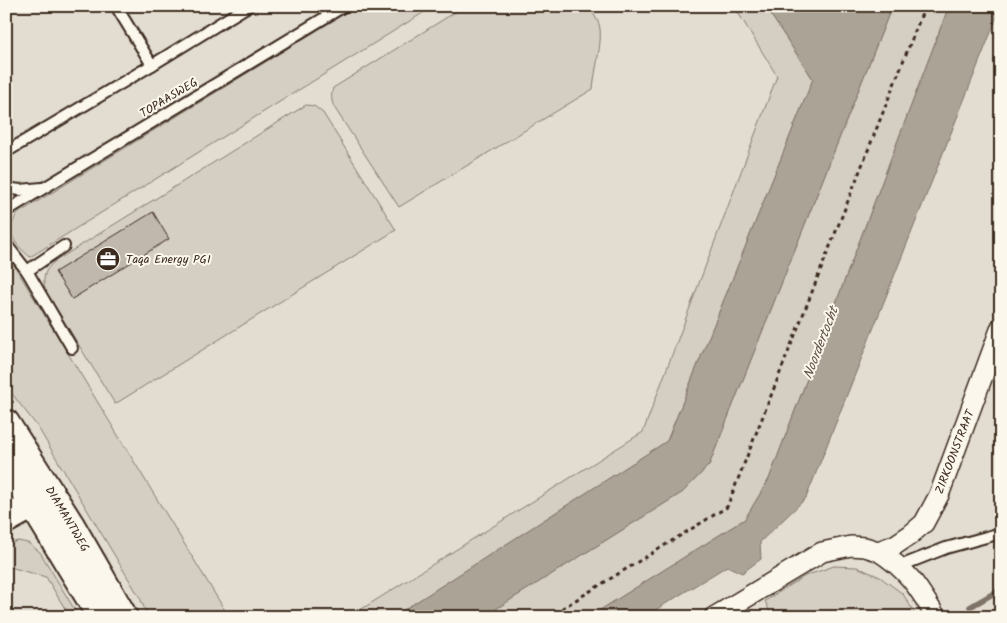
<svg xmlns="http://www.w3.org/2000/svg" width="1007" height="623" viewBox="0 0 1007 623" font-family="Kalam,sans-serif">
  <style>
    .built { fill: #e2dcd1 }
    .green { fill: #d5cec3; stroke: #887c70 }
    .water { fill: #aca397; stroke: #7f7367 }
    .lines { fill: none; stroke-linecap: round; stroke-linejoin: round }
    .stream { stroke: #7f7367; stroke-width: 5.5 }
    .building { fill: #c0b8ad; stroke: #3b2a1e }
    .lane-casing { stroke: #3b2a1e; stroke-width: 14 }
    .street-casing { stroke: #3b2a1e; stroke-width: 22 }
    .secondary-casing { stroke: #3b2a1e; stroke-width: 30 }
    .path { stroke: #3b2a1e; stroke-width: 3; stroke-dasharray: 4 4; stroke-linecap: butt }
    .lane { stroke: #fbf7ec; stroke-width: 10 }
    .street { stroke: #fbf7ec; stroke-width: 19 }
    .secondary { stroke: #fbf7ec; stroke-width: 26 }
    .labels { text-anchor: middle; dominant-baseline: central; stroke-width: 4; stroke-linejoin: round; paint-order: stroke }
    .street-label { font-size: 12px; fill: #3b2a1e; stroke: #fbf7ec }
    .poi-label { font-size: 12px; fill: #3b2a1e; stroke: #fbf7ec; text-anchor: start }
    .water-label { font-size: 14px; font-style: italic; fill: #635448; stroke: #fbf7ec }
  </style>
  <rect width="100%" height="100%" fill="#f0ebe0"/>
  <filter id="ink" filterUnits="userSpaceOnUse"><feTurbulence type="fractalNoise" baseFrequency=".02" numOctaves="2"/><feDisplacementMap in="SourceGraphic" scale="10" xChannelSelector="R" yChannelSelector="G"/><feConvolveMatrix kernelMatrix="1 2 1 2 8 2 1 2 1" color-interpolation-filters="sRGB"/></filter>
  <g filter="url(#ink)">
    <rect class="built" x="6" y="6" width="995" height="611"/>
    <g class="green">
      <path d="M357 6H434L30 257C15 244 5 234 17 214Z"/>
      <path d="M465 6H588C592 12 596 17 599 24 604 38 594 72 593 89L399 207 334 107C331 100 331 95 333 88Z"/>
      <path d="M734 6H765L813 79 667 441 393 617H349L643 432 777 76Z"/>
      <path d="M892 6H949L769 479 745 519 589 617H483L683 492 709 465Z"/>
      <path d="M306 105 314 106 323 113 396 230 115 404 45 290C42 277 45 268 57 260Z"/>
      <path d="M6 253 9 257 229 617H148L140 598 37 426 6 386Z"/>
      <path d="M18 541 28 543 40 552 79 617H70L46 577 6 566V544Z"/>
      <path d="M834 566 857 567 880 577 903 594 917 617H772L765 601 805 576Z"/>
    </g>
    <g class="water">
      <path d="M765 6H892L709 465 683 492 483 617H393L667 441 813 79Z"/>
      <path d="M949 6 1001 7 806 498 760 542 761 559 742 573 727 566 644 617H589L745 519 769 479Z"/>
    </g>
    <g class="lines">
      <path class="stream" d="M970 607 1001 589"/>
    </g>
    <path class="building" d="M153 212 169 239 72 299 55 272Z"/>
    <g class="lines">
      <g class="lane-casing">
        <g id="lane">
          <path d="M116 6 152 65"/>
          <path d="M6 149H11L152 65 248 6"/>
          <path d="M6 188 20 190 42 188"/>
          <path d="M6 211 344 6"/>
          <path d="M6 244 27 271 64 246"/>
          <path d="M27 271 72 348"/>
          <path d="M900 566 946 548 1001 533"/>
        </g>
      </g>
      <g class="street-casing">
        <g id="street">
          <path d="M878 551C908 570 918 587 936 617"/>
          <path d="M714 617 822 552 851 546 865 547 878 551 895 545 910 535 924 523 939 495 1001 327"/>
        </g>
      </g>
      <g class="secondary-casing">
        <g id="secondary">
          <path d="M6 423 71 525 124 617"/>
          <path d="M6 461 101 617"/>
          <path d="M6 520 33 505 41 490"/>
        </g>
      </g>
      <g class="path">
        <path d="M6 395 13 403"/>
        <path d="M548 617 727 507 925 6"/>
      </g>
      <use href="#lane" class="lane"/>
      <use href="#street" class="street"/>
      <use href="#secondary" class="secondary"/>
    </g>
  </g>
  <defs>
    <g id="office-disc" transform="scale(1.25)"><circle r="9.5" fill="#3b2a1e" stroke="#fbf7ec"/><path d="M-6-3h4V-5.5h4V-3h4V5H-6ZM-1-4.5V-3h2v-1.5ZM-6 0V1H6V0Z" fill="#fff"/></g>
  </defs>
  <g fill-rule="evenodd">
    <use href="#office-disc" x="108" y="259"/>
  </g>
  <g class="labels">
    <g class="street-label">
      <text transform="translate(169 98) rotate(-31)">TOPAASWEG</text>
      <text transform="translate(955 452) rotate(-69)">ZIRKOONSTRAAT</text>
      <text transform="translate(67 519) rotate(59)">DIAMANTWEG</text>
    </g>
    <g class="poi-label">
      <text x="126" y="259">Taqa Energy PGI</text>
    </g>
    <g class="water-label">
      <text transform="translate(821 343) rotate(-69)">Noordertocht</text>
    </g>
  </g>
  <rect width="1007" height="623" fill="none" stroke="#fbf7ec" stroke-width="25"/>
  <rect x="12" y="12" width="982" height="598" fill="none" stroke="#3b2a1e" stroke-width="2" filter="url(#ink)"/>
</svg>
